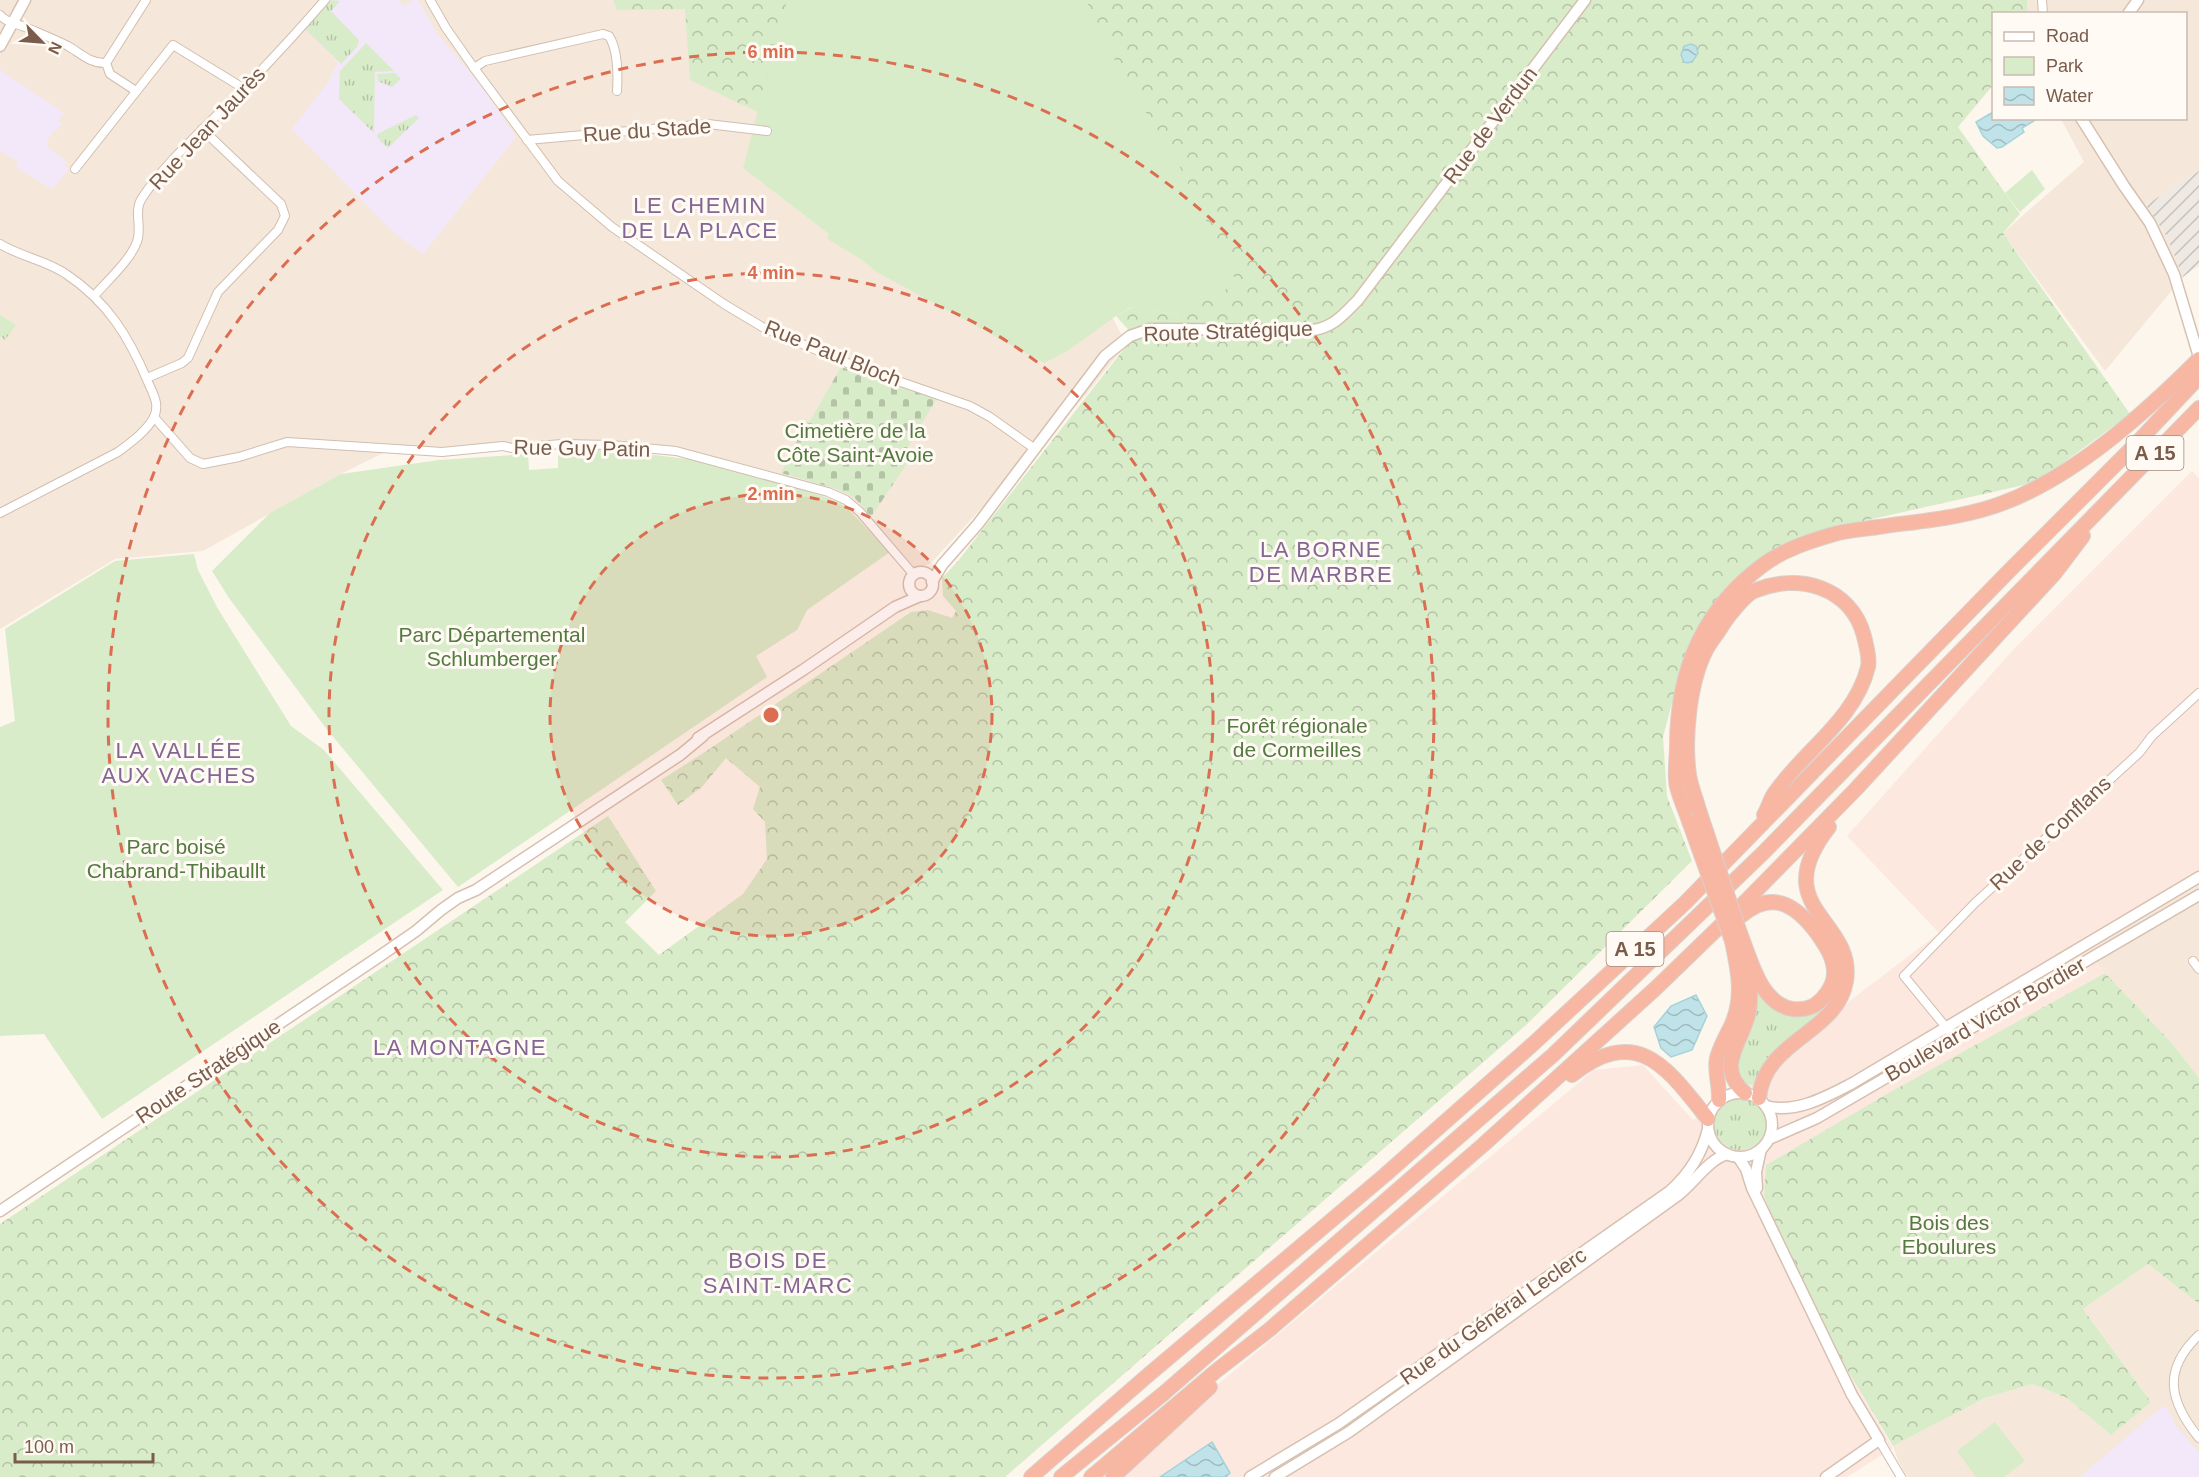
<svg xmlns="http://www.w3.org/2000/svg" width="2199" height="1477" viewBox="0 0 2199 1477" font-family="Arial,sans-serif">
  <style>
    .residential { fill: #f5e8da }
    .commercial { fill: #fde8e0 }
    .industrial { fill: url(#industrial-furrows) }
    .education { fill: #f3e8fa }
    .grass { fill: url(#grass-tufts) }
    .forest { fill: url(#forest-crowns) }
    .cemetery { fill: url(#cemetery-stones) }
    .green { fill: #d8ecc9 }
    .water { fill: url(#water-waves); stroke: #a5d3da; stroke-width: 1.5 }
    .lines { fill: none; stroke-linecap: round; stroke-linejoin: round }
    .street-casing { stroke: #d1beb0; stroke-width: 10 }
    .secondary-casing { stroke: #d6c0b0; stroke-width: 13 }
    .highway-casing { stroke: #dad1cd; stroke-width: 16 }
    .street { stroke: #fff; stroke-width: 8 }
    .secondary { stroke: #fff; stroke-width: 10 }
    .highway { stroke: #f7b7a3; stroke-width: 14 }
    .highway-bridge-casing { stroke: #dad1cd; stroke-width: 16; stroke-linecap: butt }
    .highway-bridge { stroke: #f7b7a3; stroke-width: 14 }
    .ring { fill: none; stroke: #dc6d51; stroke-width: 3; stroke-dasharray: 10 8 }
    .labels { text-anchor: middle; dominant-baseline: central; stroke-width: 6; stroke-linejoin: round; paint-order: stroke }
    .shield { fill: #fffaf3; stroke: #a28b7f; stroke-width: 1.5 }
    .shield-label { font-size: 20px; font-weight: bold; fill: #7a5c4d }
    .street-label { font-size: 21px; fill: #7a5c4d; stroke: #fffaf3 }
    .park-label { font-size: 21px; fill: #537a41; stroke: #fffaf3 }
    .neighbourhood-label { font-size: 22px; letter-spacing: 1.5px; fill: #846695; stroke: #fffaf3 }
    .centre { fill: #dc6d51; stroke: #fffaf3; stroke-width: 3 }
    .ring-label { font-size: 18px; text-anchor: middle; font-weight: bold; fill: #dc6d51; stroke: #fffaf3; stroke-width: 6; stroke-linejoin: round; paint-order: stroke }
  </style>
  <defs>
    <pattern id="industrial-furrows" width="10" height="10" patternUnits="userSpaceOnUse" patternTransform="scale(1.5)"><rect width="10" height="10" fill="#efe9e4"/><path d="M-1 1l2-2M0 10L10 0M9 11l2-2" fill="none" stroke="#c7c0bb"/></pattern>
    <pattern id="grass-tufts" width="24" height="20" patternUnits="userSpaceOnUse" patternTransform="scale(1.5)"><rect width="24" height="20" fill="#d8ecc9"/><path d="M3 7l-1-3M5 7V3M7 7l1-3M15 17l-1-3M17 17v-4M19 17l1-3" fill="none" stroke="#b4c2a5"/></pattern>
    <pattern id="forest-crowns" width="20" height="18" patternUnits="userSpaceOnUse" patternTransform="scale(1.5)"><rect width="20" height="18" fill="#d8ecc9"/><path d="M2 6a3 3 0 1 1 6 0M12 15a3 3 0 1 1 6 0" fill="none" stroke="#b4c2a5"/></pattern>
    <pattern id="cemetery-stones" width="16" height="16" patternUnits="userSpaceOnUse" patternTransform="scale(1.5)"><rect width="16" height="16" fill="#d8ecc9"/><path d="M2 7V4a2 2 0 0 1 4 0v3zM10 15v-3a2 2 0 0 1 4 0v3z" fill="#b4c2a5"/></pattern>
    <pattern id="water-waves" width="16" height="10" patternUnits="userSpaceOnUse" patternTransform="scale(1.5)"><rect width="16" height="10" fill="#bfe3e8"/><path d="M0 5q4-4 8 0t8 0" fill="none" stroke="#a0bbbe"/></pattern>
  </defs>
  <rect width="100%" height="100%" fill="#fdf6ec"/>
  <g class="residential">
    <path d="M0 0H952L1126 344 1085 396 931 563 916 569 856 503 845 495 822 486 688 450 638 442 432 448 397 446 341 474 203 551 115 559 0 629Z"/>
    <path d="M2027 0H2199V171L2146 205 2167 237 2183 277 2105 371 2003 233 2084 162 2061 119 2186 118V14L2028 13Z"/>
    <path d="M2199 885V1078L2170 1041 2105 973 2088 951Z"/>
    <path d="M2148 1264 2199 1304V1477H1907L1898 1460 1893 1446 1985 1398 2032 1384 2067 1398 2111 1435 2151 1402 2083 1309Z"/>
  </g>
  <path class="commercial" d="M2192 471 2199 478V885L2088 951 2105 973 1892 1091 1787 1247 1845 1366 1893 1448 1847 1477H1107L1594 1070 1643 1065 1693 1120 1939 933 1847 836 2013 650Z"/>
  <path class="industrial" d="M2199 171V265L2183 277 2167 237 2146 205Z"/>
  <g class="education">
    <path d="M331 0H398L404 6 413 0H418L436 32 478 82 516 137 423 254 393 232 292 129 327 84 338 62 305 29Z"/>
    <path d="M0 70 64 113 58 120 62 123 47 140 48 147 67 162 64 165 69 169 52 189 16 167 18 161 0 151Z"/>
    <path d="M2163 1406 2167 1408 2176 1426 2199 1453V1477H2080Z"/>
  </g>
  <g class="grass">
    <path d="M331 0 340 1 331 11 359 40 357 47 341 64 305 29Z"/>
    <path d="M366 43 394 71 375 72 374 133 339 99 340 71Z"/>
    <path d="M395 73 401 79 392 87 378 81 377 74Z"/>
    <path d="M416 115 419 118 388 148 377 137V134Z"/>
    <path d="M0 315 16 325 5 340 0 336Z"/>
    <path d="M1757 990C1773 1017 1799 1019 1827 1008L1753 1085C1737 1083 1738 1071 1735 1058 1751 1039 1756 1014 1757 990Z"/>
    <circle cx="1740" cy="1124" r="26"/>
  </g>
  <g class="forest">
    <path d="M613 0H806L768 117 690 80 685 9 617 10Z"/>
    <path d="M1081 0H2027L2028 13 1994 14 1993 85 1958 127 2020 214 2003 233 2130 414 2037 482 1850 524 1760 558 1710 611 1682 666 1663 737 1667 796 1692 861 1525 1026 1005 1477H0V1224L608 816 656 891 625 922 659 955 743 894 767 859 765 822 753 809 760 787 726 758 702 787 678 805 661 780 705 752 911 612 928 610 952 618 956 611 943 596 942 578 958 561 1134 336 1116 316 1133 307 1180 315Z"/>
    <path d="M2105 973 2170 1041 2199 1078V1304L2148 1264 2083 1309 2151 1402 2111 1435 2067 1398 2032 1384 1985 1398 1893 1446 1845 1366 1810 1298 1775 1223 1764 1196 1766 1165 1892 1091Z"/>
  </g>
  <path class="cemetery" d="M841 367 937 398 902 457 908 462 871 517 854 497 837 489 781 473 807 421H810Z"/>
  <g class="green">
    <path d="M787 0H1086L1123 77 1175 157 1237 283 1180 315 1132 307 1116 316 1069 350 1044 363 877 272 859 258 827 239 829 234 743 168Z"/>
    <path d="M2032 170 2045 189 2020 212 2005 193Z"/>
    <path d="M586 449 645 454 705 461 797 487 842 503 890 552 807 610 797 630 756 656 767 677 458 887 325 727 229 598 212 571 270 513 341 474 439 460 528 454 529 470 558 468V451Z"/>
    <path d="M194 554 198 570 218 609 291 726 324 750 443 890 102 1119 44 1034 0 1036V727L15 721 5 629 115 561Z"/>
    <path d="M1995 1422 2025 1461 2004 1477H1976L1957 1451Z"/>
  </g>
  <g class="water">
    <path d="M1691 44 1696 46 1698 53 1693 61 1688 63 1684 62 1681 55 1684 46Z"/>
    <path d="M1993 112 1994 118 2037 119 2022 128 2024 132 2002 147 1997 148 1983 136 1976 122Z"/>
    <path d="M1696 995 1707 1016 1692 1050 1671 1057 1661 1048 1654 1027 1671 1006Z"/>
    <path d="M1212 1442 1230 1473 1226 1477H1160Z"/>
  </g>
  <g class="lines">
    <g class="street-casing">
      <g id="street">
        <path d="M430 0 446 28 474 68 558 181 612 227 724 304 764 328 852 365 970 406 990 417 1035 449"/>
        <path d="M2042 0 2043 14"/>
        <path d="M0 15C8 23 14 23 25 27 39 33 54 39 68 46 80 53 91 64 106 63L146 0"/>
        <path d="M106 63 110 74 136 91"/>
        <path d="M474 68 485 61 603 34 609 36C618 50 618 74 617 91"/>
        <path d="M527 140 708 124 767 131"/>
        <path d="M75 169 173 45 243 88"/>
        <path d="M0 244C21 257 46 260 66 274 108 302 129 337 148 382 153 394 160 404 154 417 147 431 130 443 118 452L0 513"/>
        <path d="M94 296C107 281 134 257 138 238 141 225 134 210 142 198 164 165 194 138 222 110 258 75 292 38 325 0"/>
        <path d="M147 378 182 363 188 358 218 292 278 230 285 216 281 204 202 129"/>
        <path d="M154 417 190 458 203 464 239 457 287 442 442 452 503 446 512 448 562 444 611 445 676 451 828 492 846 500 860 512 914 575"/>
        <path d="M2193 961 2199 969"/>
        <path d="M1954 1037 1904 976 1975 903 2139 753 2152 736 2199 693"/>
        <path d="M2199 1335C2162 1370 2169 1401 2199 1438"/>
        <path d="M1879 1440 1901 1477"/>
      </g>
    </g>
    <g class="secondary-casing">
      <g id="secondary">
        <path d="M2128 14 2138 0"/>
        <path d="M0 46 25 0"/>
        <path d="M2081 118 2124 186 2150 223 2174 274 2199 357"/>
        <circle cx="921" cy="584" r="12"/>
        <path d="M932 582 942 565 978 524 1105 356 1130 336 1150 329H1163L1313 330C1334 327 1344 314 1358 300L1585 0"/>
        <path d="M698 738 803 670 895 607 920 596"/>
        <circle cx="1740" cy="1125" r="32"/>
        <path d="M1766 1106C1795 1114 1826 1097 1851 1084L2199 877"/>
        <path d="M1769 1139 1817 1118 2199 895"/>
        <path d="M1738 1157 1746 1169 1752 1188 1852 1395 1879 1440 1826 1477"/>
        <path d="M1757 1188 1756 1172 1761 1149"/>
        <path d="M0 1211 380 956 416 931 441 910 458 898 476 890 680 755 703 736"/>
        <path d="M1250 1477 1338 1424 1670 1191C1688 1175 1702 1154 1708 1129"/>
        <path d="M1275 1477 1349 1432 1677 1196C1694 1183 1708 1160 1727 1154"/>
      </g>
    </g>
    <g class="highway-casing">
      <g id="highway">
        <path d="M1699 810C1696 799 1691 787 1689 775 1684 739 1689 683 1706 650 1711 641 1718 633 1723 624 1729 615 1745 595 1754 591 1798 572 1851 587 1864 636 1866 645 1870 658 1868 667 1855 720 1803 751 1774 794 1770 800 1768 808 1764 815"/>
        <path d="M1689 821C1685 810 1680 798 1677 787 1674 774 1677 759 1677 746 1677 672 1702 610 1763 565 1784 549 1813 540 1838 533 1851 530 1865 529 1878 527 1919 521 1964 518 2003 503 2075 476 2145 413 2199 359"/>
        <path d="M1740 933C1751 960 1760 1003 1792 1009 1800 1010 1808 1009 1815 1005 1824 999 1833 987 1834 975 1835 959 1826 946 1817 933 1796 905 1772 889 1741 916"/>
        <path d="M1745 960C1748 977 1752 994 1749 1011 1743 1042 1714 1066 1745 1093"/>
        <path d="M1572 1075C1638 1023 1667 1068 1708 1119"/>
        <path d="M1759 1098C1764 1040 1838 1033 1846 981 1856 919 1765 909 1829 827"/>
        <path d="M1719 1100C1720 1086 1714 1071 1717 1058 1720 1046 1727 1035 1732 1024 1744 996 1738 970 1732 941"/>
        <path d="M1031 1477 1147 1376 1385 1175 1533 1044 1685 903 2008 572 2136 444 2199 377"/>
        <path d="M1061 1477 1163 1394 1553 1055 1763 853 2199 408"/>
        <path d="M1091 1477 1216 1371 1269 1330 1483 1145 1656 988 1746 901 1856 789 2055 573 2083 536"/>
        <path d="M1113 1477 1210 1387"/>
      </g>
    </g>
    <use href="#street" class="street"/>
    <use href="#secondary" class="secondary"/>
    <use href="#highway" class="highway"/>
    <g class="highway-bridge-casing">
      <g id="highway-bridge">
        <path d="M1699 810 1740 933"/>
        <path d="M1689 821 1732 941"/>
      </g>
    </g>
    <use href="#highway-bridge" class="highway-bridge"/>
  </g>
  <circle cx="771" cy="715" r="221" fill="#dc6d51" fill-opacity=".12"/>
  <g class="ring">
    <circle cx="771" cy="715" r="221"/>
    <circle cx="771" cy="715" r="442"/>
    <circle cx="771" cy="715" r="663"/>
  </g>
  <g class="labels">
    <g class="shield">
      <rect x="2126.5" y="436" width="57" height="34" rx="4.5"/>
      <rect x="1606.5" y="932" width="57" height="34" rx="4.5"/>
    </g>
    <g class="shield-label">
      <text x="2155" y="453">A 15</text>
      <text x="1635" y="949">A 15</text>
    </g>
    <g class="street-label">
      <text transform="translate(1490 125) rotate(-53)">Rue de Verdun</text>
      <text transform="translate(207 128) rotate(-47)">Rue Jean Jaurès</text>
      <text transform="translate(647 130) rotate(-4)">Rue du Stade</text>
      <text transform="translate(1228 331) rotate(-2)">Route Stratégique</text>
      <text transform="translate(833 353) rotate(22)">Rue Paul Bloch</text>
      <text transform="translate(582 448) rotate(1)">Rue Guy Patin</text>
      <text transform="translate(2050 833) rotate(-43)">Rue de Conflans</text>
      <text transform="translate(1985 1019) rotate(-30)">Boulevard Victor Bordier</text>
      <text transform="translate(208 1071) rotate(-34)">Route Stratégique</text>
      <text transform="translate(1493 1316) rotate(-35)">Rue du Général Leclerc</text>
    </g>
    <g class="park-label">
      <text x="855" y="430">Cimetière de la<tspan x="855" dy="24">Côte Saint-Avoie</tspan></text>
      <text x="492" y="634">Parc Départemental<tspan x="492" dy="24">Schlumberger</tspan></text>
      <text x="1297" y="725">Forêt régionale<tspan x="1297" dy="24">de Cormeilles</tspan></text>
      <text x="176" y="846">Parc boisé<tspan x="176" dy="24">Chabrand-Thibaullt</tspan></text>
      <text x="1949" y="1222">Bois des<tspan x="1949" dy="24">Eboulures</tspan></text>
    </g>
    <g class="neighbourhood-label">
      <text x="700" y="205">LE CHEMIN<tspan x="700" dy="25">DE LA PLACE</tspan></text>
      <text x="1321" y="549">LA BORNE<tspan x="1321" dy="25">DE MARBRE</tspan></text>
      <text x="179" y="750">LA VALLÉE<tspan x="179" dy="25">AUX VACHES</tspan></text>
      <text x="460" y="1047">LA MONTAGNE</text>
      <text x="778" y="1260">BOIS DE<tspan x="778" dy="25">SAINT-MARC</tspan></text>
    </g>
  </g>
  <circle cx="771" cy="715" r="9" class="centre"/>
  <g class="ring-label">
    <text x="771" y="58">6 min</text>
    <text x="771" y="279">4 min</text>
    <text x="771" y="500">2 min</text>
  </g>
  <rect x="1992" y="12" width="195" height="108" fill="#fffaf3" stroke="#cabbb1" stroke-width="1.5"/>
  <rect x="2004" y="32" width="30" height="9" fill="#ffffff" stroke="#cabbb1" stroke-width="1.5"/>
  <text x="2046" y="42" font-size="18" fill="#7a5c4d">Road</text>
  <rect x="2004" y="57" width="30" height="18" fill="#d8ecc9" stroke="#cabbb1" stroke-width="1.5"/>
  <text x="2046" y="72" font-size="18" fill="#7a5c4d">Park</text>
  <rect x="2004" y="87" width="30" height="18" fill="url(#water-waves)" stroke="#cabbb1" stroke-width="1.5"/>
  <text x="2046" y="102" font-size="18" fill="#7a5c4d">Water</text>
  <g transform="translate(42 42) rotate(115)" stroke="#fffaf3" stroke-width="4.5" paint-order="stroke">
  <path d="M0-4.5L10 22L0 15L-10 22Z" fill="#7a5c4d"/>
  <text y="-9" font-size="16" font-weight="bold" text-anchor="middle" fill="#7a5c4d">N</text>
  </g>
  <path d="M15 1453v9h138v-9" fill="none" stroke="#7a5c4d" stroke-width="3"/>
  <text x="24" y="1453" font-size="18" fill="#7a5c4d" stroke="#fffaf3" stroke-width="4.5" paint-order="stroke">100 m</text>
</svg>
